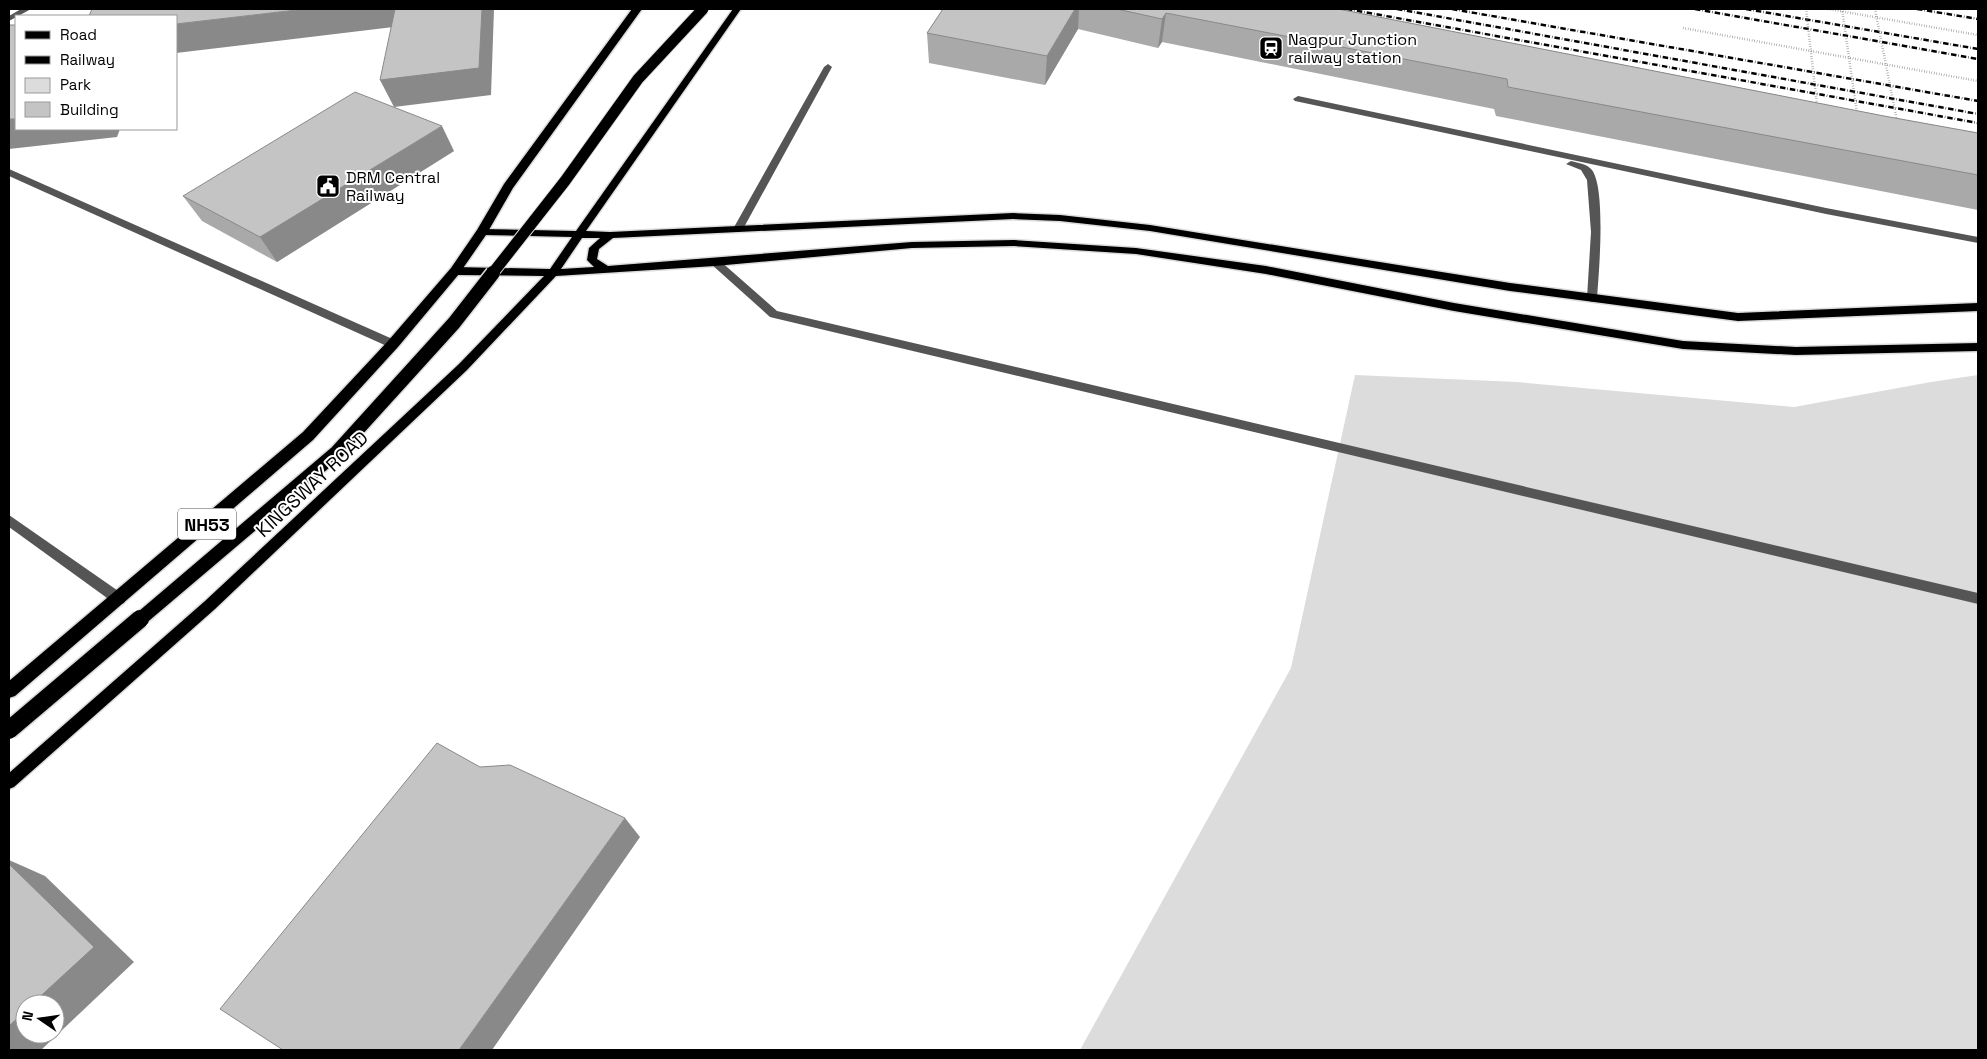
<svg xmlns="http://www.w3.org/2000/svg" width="1987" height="1059" viewBox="0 0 1987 1059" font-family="'Space Grotesk',sans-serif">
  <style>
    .green { fill: #dcdcdc }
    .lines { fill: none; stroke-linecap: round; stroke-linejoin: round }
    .major-casing { stroke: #dbdbdb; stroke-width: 3 }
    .highway-casing { stroke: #dbdbdb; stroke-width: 3 }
    .path { stroke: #777; stroke-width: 2.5; stroke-dasharray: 0.5 2; stroke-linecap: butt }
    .minor { fill: #555; fill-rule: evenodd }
    .major { fill: #000; fill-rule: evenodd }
    .highway { fill: #000; fill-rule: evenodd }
    .rail { stroke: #000; stroke-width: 2.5; stroke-dasharray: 5.5 2 0.5 2; stroke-linecap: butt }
    .highway-bridge-far2-casing { stroke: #dbdbdb; stroke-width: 13; stroke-linecap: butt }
    .highway-bridge-far1-casing { stroke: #dbdbdb; stroke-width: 17; stroke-linecap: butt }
    .highway-bridge-casing { stroke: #dbdbdb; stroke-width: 21; stroke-linecap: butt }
    .path-bridge { stroke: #777; stroke-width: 2.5; stroke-dasharray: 0.5 2; stroke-linecap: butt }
    .highway-bridge-far2 { stroke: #000; stroke-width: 11 }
    .highway-bridge-far1 { stroke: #000; stroke-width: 14 }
    .highway-bridge { stroke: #000; stroke-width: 18 }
    .wall { fill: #a9a9a9 }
    .shaded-wall { fill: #898989 }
    .building { fill: #c4c4c4; stroke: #898989 }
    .labels { text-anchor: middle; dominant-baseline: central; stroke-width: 4; stroke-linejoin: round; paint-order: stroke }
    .far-poi-label { font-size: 16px; fill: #000; stroke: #fff; text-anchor: start }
    .shield { fill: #fff; stroke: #4c4c4c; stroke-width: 1 }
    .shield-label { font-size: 18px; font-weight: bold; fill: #000 }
    .street-label { font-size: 19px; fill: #000; stroke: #fff }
  </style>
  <rect width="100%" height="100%" fill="#fff"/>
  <path class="green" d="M1355 375 1517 382 1794 407 1931 382 1978 375V1050H1080L1291 668Z"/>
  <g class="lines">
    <g class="major-casing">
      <path id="major" d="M733 9H741L586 231 610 232 1013 213 1060 215 1150 225 1510 283 1738 313 1978 303V311L1738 321 1510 291 1150 231 1060 221 1013 219 613 238 599 249 597 259 608 266 912 242 1014 240 1136 248 1266 266 1454 303 1683 341 1796 347 1978 343V351L1796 355 1683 349 1454 311 1266 274 1136 254 1014 246 912 248 715 266 556 276 467 370 215 609 14 787 9 789V773L205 601 459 364 544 276 455 275 450 271 455 267 550 269 572 237 482 235 477 232 482 229 576 231ZM582 238H600L589 248 587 260 594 267 561 269Z"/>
    </g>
    <g class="highway-casing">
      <path id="highway" d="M632 9H642L513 188 486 235 459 274 398 347 313 440 15 696 9 698V681L303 432 388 341 451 268 477 230 504 184Z"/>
    </g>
    <g class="path">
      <path d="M1828 9 1978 35"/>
      <path d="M1683 28 1978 81"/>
    </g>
    <g class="minor">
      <path d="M21 9H31L9 21V16Z"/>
      <path d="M828 64 832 67 743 229 738 232 734 231 733 229 824 67Z"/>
      <path d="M1298 96 1826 208 1978 237V243L1826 214 1295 101 1293 99Z"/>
      <path d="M1571 161C1579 163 1587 164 1592 170 1606 189 1599 272 1597 298L1592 302 1587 298 1591 232 1587 180 1581 170 1566 164Z"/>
      <path d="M9 169 397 341 399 344 397 347H389L9 176Z"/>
      <path d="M715 258 719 260 777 311 1978 593V604L774 318 770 317 711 264 710 262 711 260Z"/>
      <path d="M9 515 124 595 126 599 124 603 119 605 114 603 9 527Z"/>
    </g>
    <use href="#major" class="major"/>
    <use href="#highway" class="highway"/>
    <g class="rail">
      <path d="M1347 9 1978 123"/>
      <path d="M1397 9 1978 114"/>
      <path d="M1452 9 1978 101"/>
      <path d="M1695 9 1978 59"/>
      <path d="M1746 9 1978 49"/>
      <path d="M1917 9 1978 19"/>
    </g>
    <g class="highway-bridge-far2-casing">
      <path id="highway-bridge-far2" d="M492 274 565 181 638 79 703 9"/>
    </g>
    <g class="highway-bridge-far1-casing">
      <path id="highway-bridge-far1" d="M138 621 337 452 454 323 493 273"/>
    </g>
    <g class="highway-bridge-casing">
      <path id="highway-bridge" d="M9 730 140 619"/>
    </g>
    <g class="path-bridge">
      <path d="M1806 9 1817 105"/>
      <path d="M1842 9 1857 113"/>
      <path d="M1875 9 1897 121"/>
    </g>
    <use href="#highway-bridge-far2" class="highway-bridge-far2"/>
    <use href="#highway-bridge-far1" class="highway-bridge-far1"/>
    <use href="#highway-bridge" class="highway-bridge"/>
  </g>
  <g class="wall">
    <path d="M941 9H1338L1884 116 1978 133V210L1496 116 1494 109 1162 42 1158 48 1078 29 1045 85 929 63 927 33 942 11 941 10Z"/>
    <path d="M454 151 277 262 202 221 183 196Z"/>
  </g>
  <g class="shaded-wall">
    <path d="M305 9H402L410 25 176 53V24Z"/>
    <path d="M482 9H494L491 95 394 107 380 80Z"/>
    <path d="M1075 9H1079L1078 29 1045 85 1047 56Z"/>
    <path d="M1166 13 1162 42 1158 48 1162 19Z"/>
    <path d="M9 119H16V129H120L117 137 9 149Z"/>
    <path d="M442 126 454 151 277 262 260 237Z"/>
    <path d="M625 818 640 837 492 1050H459Z"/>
    <path d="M9 860 45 876 134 962 41 1050H9V1026L25 1011V1034H55V1004H32Z"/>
  </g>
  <g class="building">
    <path d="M92 9H305L176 24V16H89Z"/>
    <path d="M395 9H482L479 68 380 80Z"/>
    <path d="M943 9H1075L1047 56 927 33Z"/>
    <path d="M1117 9H1338L1884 116 1978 133V175L1508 87 1507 79 1166 13 1162 19Z"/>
    <path d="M10 25H16V119H9V28Z"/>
    <path d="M355 92 442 126 260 237 183 196Z"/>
    <path d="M437 743 480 767 510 765 625 818 459 1050H283L220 1009Z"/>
    <path d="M9 864 94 947 32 1004H25V1011L9 1026Z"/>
  </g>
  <defs>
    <g id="station-square" transform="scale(1.25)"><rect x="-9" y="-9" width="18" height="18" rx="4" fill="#000" stroke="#fff"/><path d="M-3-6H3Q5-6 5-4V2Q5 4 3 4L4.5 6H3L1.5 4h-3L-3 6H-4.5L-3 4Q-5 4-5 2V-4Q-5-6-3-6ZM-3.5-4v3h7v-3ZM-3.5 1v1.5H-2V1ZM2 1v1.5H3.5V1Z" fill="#fff"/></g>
    <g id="civic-square" transform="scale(1.25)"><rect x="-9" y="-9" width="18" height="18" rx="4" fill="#000" stroke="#fff"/><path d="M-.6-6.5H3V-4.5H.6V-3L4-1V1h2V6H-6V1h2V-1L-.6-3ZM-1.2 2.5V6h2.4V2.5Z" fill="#fff"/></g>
  </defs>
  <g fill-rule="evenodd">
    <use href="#station-square" x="1271" y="48"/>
    <use href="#civic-square" x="328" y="186"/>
  </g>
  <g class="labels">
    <g class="far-poi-label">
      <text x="1288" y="39">Nagpur Junction<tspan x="1288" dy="18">railway station</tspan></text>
      <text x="346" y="177">DRM Central<tspan x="346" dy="18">Railway</tspan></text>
    </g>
    <rect class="shield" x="178" y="508.5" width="58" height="31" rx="4"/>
    <g class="shield-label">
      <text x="207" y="524">NH53</text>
    </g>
    <g class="street-label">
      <text transform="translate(312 484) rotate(-43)">KINGSWAY ROAD</text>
    </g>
  </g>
  <rect width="1987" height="1059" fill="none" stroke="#000000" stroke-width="20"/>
  <rect x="15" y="15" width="162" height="115" fill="#ffffff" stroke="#999999"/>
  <rect x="25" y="31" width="25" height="8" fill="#000000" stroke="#999999"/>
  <text x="60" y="40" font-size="15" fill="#000000">Road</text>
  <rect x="25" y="56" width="25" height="8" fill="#000000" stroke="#999999"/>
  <text x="60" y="65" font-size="15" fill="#000000">Railway</text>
  <rect x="25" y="78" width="25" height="15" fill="#dcdcdc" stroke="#999999"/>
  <text x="60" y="90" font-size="15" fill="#000000">Park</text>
  <rect x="25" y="102" width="25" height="15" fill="#c4c4c4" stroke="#999999"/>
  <text x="60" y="115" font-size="15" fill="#000000">Building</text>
  <g transform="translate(40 1019) rotate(283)"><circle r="24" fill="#ffffff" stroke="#999999"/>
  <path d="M0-4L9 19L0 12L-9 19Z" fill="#000000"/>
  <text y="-8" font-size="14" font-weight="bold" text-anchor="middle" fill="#000000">N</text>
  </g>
</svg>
